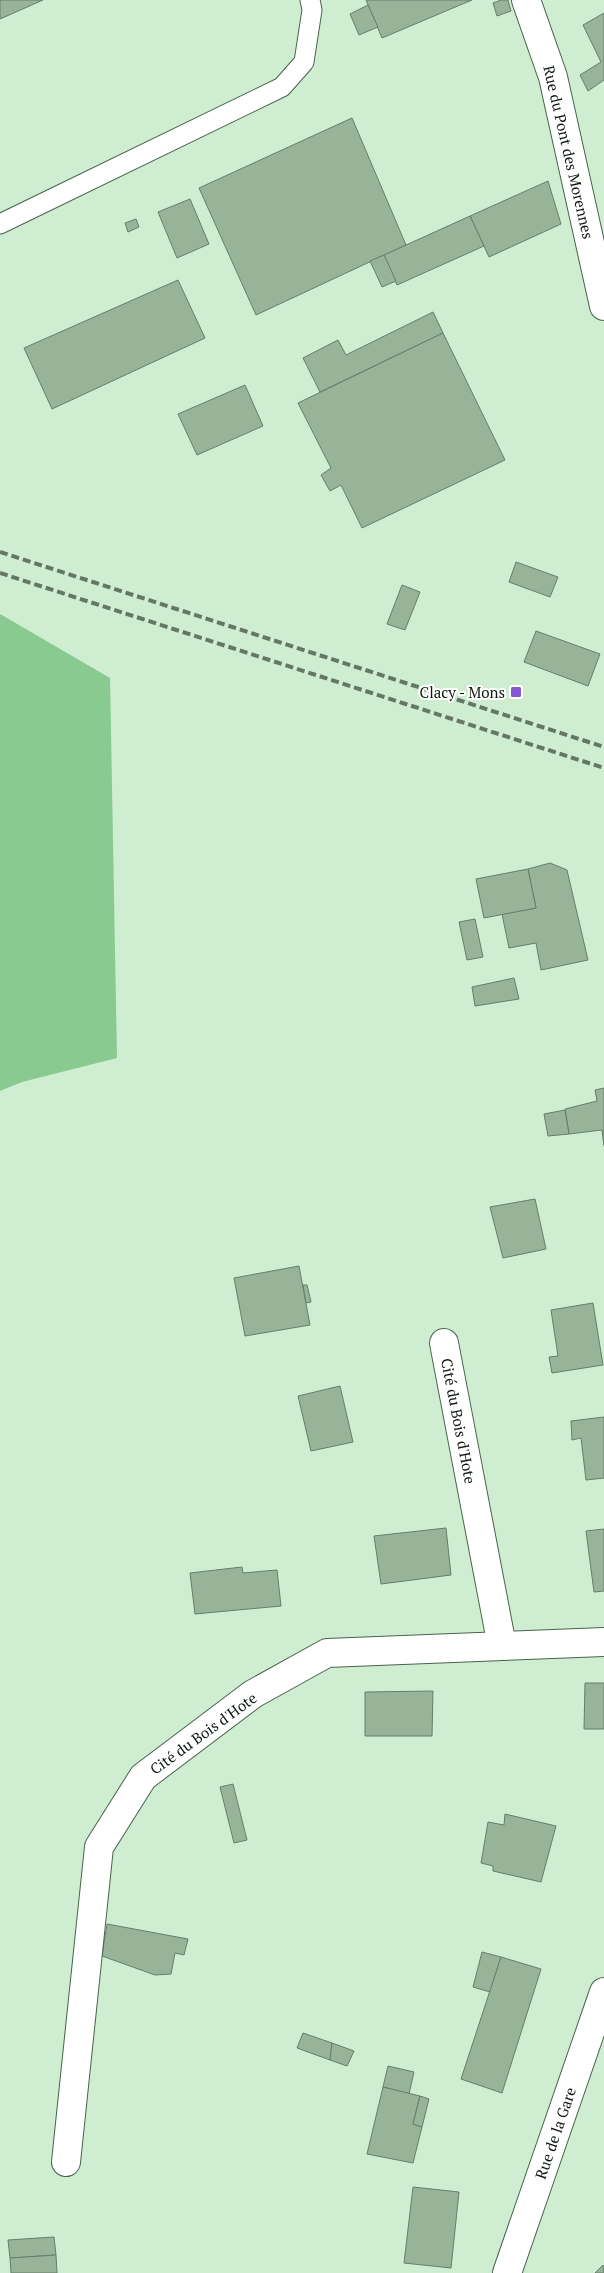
<svg xmlns="http://www.w3.org/2000/svg" width="604" height="2273" viewBox="0 0 604 2273" font-family="'PT Serif',serif">
  <style>
    .green { fill: #89ca90 }
    .building { fill: #97b499; stroke: #647f66 }
    .lines { fill: none; stroke-linecap: round; stroke-linejoin: round }
    .lane-casing { stroke: #49634b; stroke-width: 21 }
    .street-casing { stroke: #49634b; stroke-width: 30 }
    .secondary-casing { stroke: #49634b; stroke-width: 30 }
    .lane { stroke: #fff; stroke-width: 19 }
    .street { stroke: #fff; stroke-width: 28 }
    .secondary { stroke: #fff; stroke-width: 28 }
    .rail { stroke: #647765; stroke-width: 4; stroke-dasharray: 8 4; stroke-linecap: butt }
    .poi-dot { fill: #8559d3; stroke: #fff; stroke-width: 2 }
    .labels { text-anchor: middle; dominant-baseline: central; stroke-width: 4; stroke-linejoin: round; paint-order: stroke }
    .street-label { font-size: 15px; fill: #0e180f; stroke: #fff }
    .poi-label { font-size: 15px; fill: #0e180f; stroke: #fff; text-anchor: end }
  </style>
  <rect width="100%" height="100%" fill="#cfedd1"/>
  <path class="green" d="M0 614 110 678 117 1058 22 1082 0 1091Z"/>
  <g class="building">
    <path d="M0 0H43L0 19Z"/>
    <path d="M366 0H472L382 38Z"/>
    <path d="M501 0H508L511 11 497 16 493 3Z"/>
    <path d="M368 5 378 27 359 35 350 14Z"/>
    <path d="M604 13V80L588 91 580 75 601 62 583 25Z"/>
    <path d="M352 118 406 245 256 315 199 188Z"/>
    <path d="M548 181 561 224 489 257 470 216Z"/>
    <path d="M190 199 209 244 177 258 158 212Z"/>
    <path d="M470 216 484 246 397 285 384 255Z"/>
    <path d="M136 219 139 227 128 232 125 223Z"/>
    <path d="M384 255 396 281 382 287 370 261Z"/>
    <path d="M178 280 205 338 52 409 24 348Z"/>
    <path d="M433 312 443 333 320 392 303 358 338 340 346 355Z"/>
    <path d="M443 333 505 460 362 528 341 485 330 491 321 475 331 468 298 403Z"/>
    <path d="M245 385 263 426 197 455 178 414Z"/>
    <path d="M516 562 558 577 550 597 509 582Z"/>
    <path d="M402 585 420 592 405 630 387 624Z"/>
    <path d="M536 631 600 654 588 686 524 662Z"/>
    <path d="M550 863 567 870 588 960 541 970 536 943 509 948 502 914 536 908 528 869Z"/>
    <path d="M528 869 536 908 484 918 476 879Z"/>
    <path d="M475 919 483 957 467 960 459 922Z"/>
    <path d="M514 978 519 999 475 1006 472 987Z"/>
    <path d="M604 1088V1146L602 1130 569 1134 565 1109 597 1101 595 1090Z"/>
    <path d="M565 1110 569 1134 548 1136 544 1114Z"/>
    <path d="M535 1199 546 1249 503 1258 490 1207Z"/>
    <path d="M299 1266 310 1325 245 1336 234 1278Z"/>
    <path d="M303 1285H307L311 1302 306 1303Z"/>
    <path d="M593 1303 603 1365 552 1373 549 1357 558 1356 551 1310Z"/>
    <path d="M340 1386 353 1442 311 1451 298 1396Z"/>
    <path d="M604 1417V1478L586 1480 581 1438 572 1440 571 1421Z"/>
    <path d="M446 1528 451 1575 381 1584 374 1536Z"/>
    <path d="M604 1529V1591L594 1592 586 1531Z"/>
    <path d="M242 1567 243 1573 277 1570 281 1606 195 1614 190 1573Z"/>
    <path d="M585 1683H604V1729H584Z"/>
    <path d="M433 1691 432 1736H365V1692Z"/>
    <path d="M233 1784 247 1840 234 1843 220 1787Z"/>
    <path d="M505 1814 556 1826 541 1882 493 1871V1866L481 1863 488 1822 504 1825Z"/>
    <path d="M107 1924 188 1939 184 1955 175 1953 171 1974 155 1975 102 1956Z"/>
    <path d="M482 1952 501 1957 490 1992 473 1987Z"/>
    <path d="M501 1957 541 1969 502 2093 461 2079Z"/>
    <path d="M303 2033 332 2043 330 2060 297 2048Z"/>
    <path d="M332 2043 354 2051 347 2066 330 2060Z"/>
    <path d="M388 2066 414 2072 409 2094 383 2087Z"/>
    <path d="M383 2087 420 2096 413 2124 422 2127 413 2163 367 2154Z"/>
    <path d="M420 2096 429 2099 422 2127 413 2124Z"/>
    <path d="M413 2187 459 2192 451 2268 404 2263Z"/>
    <path d="M54 2237 56 2255 10 2258 8 2240Z"/>
    <path d="M56 2255 57 2273H11L10 2258Z"/>
    <path d="M603 2265 604 2273H595Z"/>
  </g>
  <g class="lines">
    <g class="lane-casing">
      <path id="lane" d="M0 224 282 87 304 62 312 10 310 0"/>
    </g>
    <g class="street-casing">
      <g id="street">
        <path d="M444 1343 502 1646"/>
        <path d="M66 2162 99 1847 143 1777 253 1694 327 1653 604 1642"/>
        <path d="M507 2273 604 1992"/>
      </g>
    </g>
    <g class="secondary-casing">
      <path id="secondary" d="M526 0 553 77 604 306"/>
    </g>
    <use href="#lane" class="lane"/>
    <use href="#street" class="street"/>
    <use href="#secondary" class="secondary"/>
    <g class="rail">
      <path d="M0 552 604 747"/>
      <path d="M0 573 604 768"/>
    </g>
  </g>
  <rect class="poi-dot" x="510" y="686" width="12" height="12" rx="2.5"/>
  <g class="labels">
    <g class="street-label">
      <text transform="translate(569 152) rotate(77)">Rue du Pont des Morennes</text>
      <text transform="translate(459 1421) rotate(79)">Cité du Bois d'Hote</text>
      <text transform="translate(203 1733) rotate(-36)">Cité du Bois d'Hote</text>
      <text transform="translate(555 2133) rotate(-71)">Rue de la Gare</text>
    </g>
    <g class="poi-label">
      <text x="505" y="692">Clacy - Mons</text>
    </g>
  </g>
</svg>
